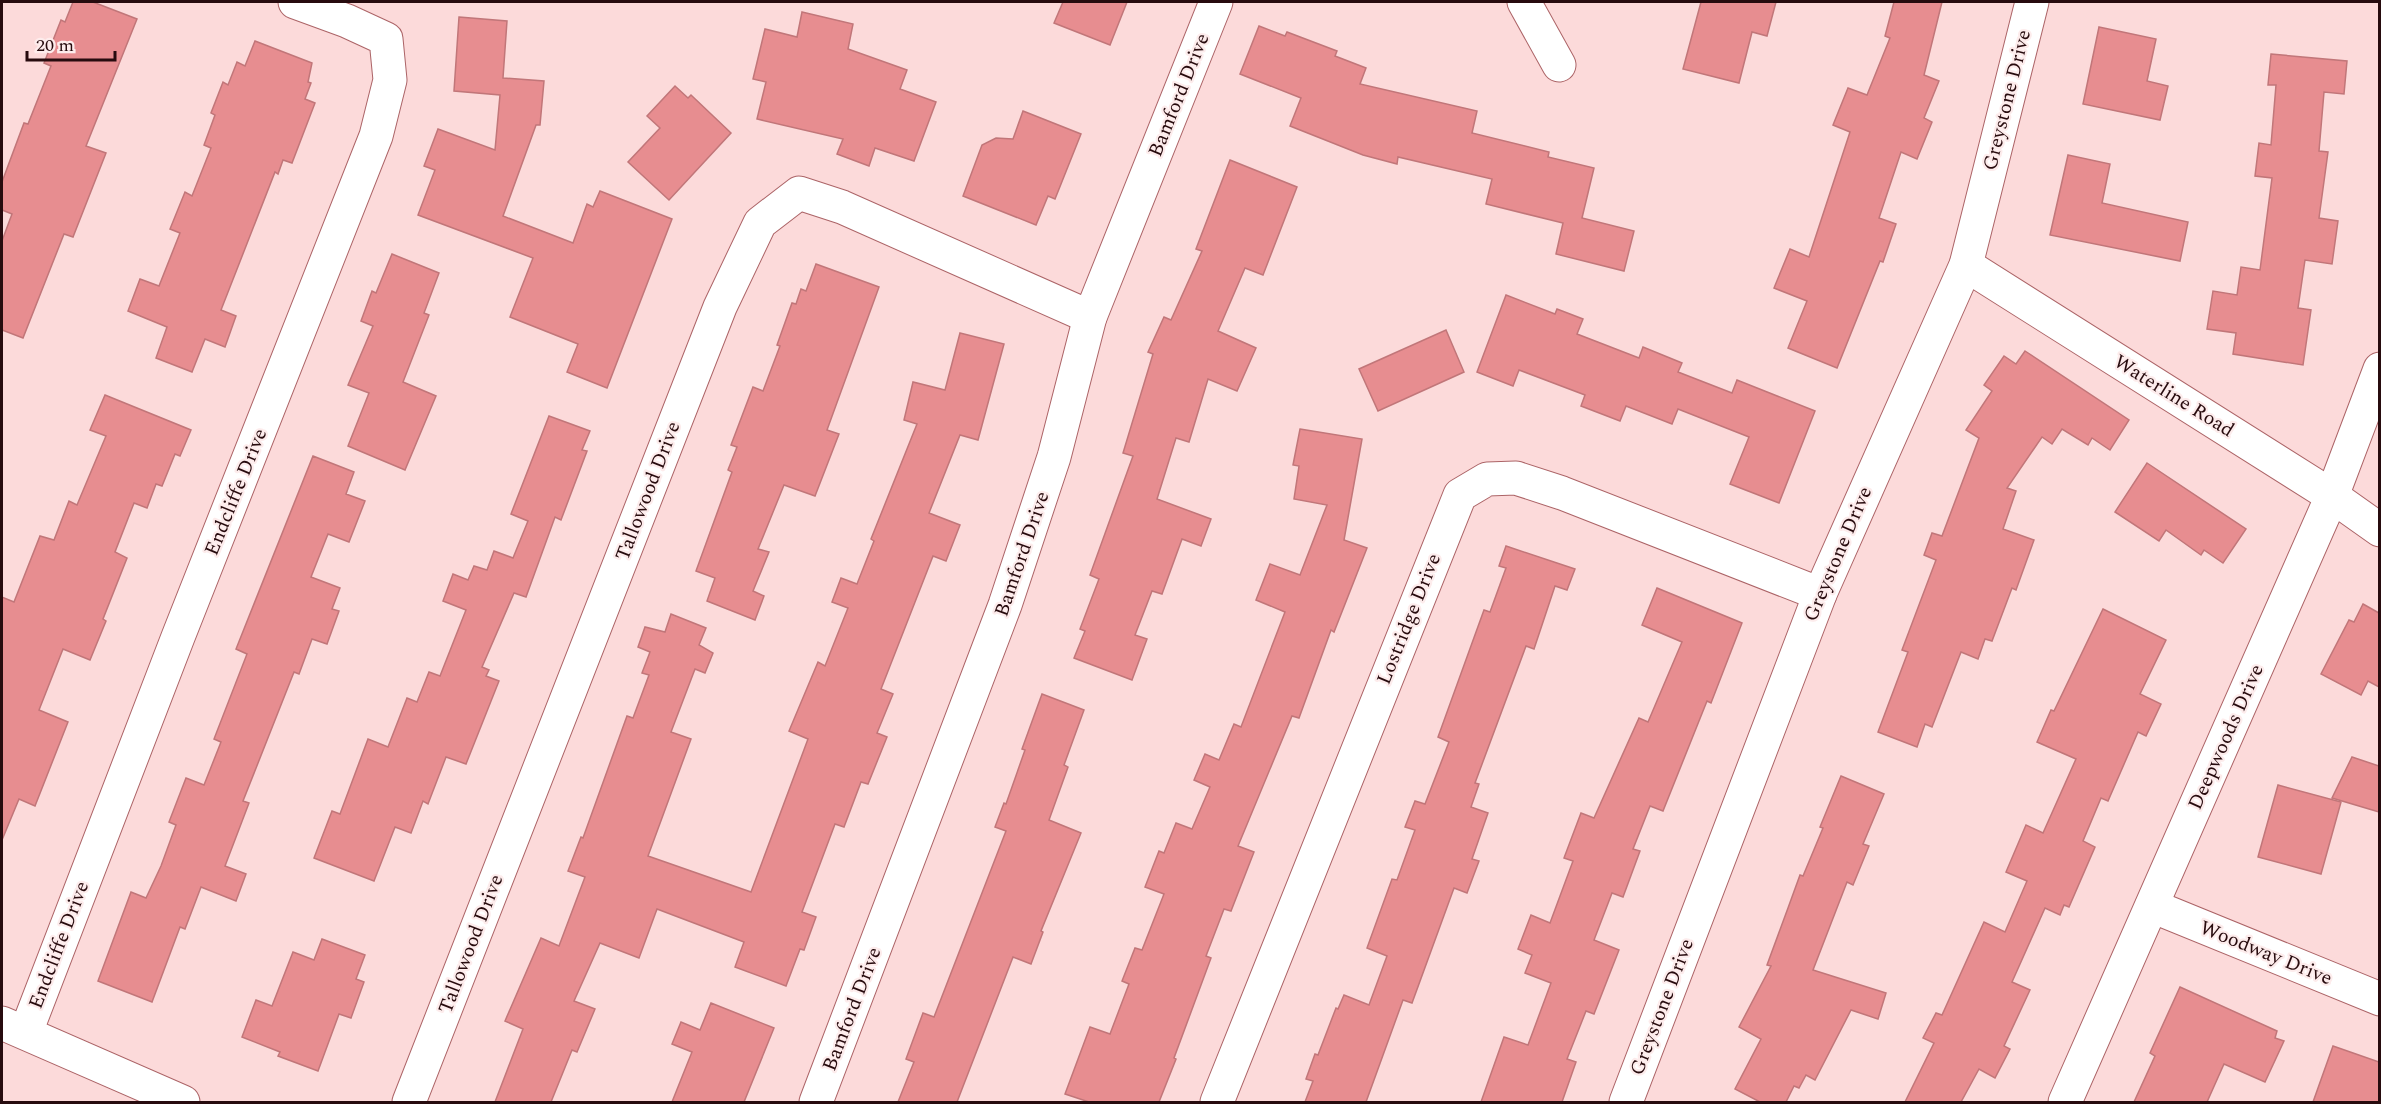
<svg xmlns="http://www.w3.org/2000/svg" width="2381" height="1104" viewBox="0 0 2381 1104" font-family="Spectral,serif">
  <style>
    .building { fill: #e78d90; stroke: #c17679; stroke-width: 1.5 }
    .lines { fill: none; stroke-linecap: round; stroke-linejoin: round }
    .minor-casing { stroke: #ac6467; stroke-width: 35 }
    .minor { stroke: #fff; stroke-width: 33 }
    .labels { text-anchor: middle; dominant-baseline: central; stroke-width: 4.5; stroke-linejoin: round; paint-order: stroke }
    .street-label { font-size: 20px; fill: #270b0e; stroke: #fdecec }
  </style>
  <rect width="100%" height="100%" fill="#fcdada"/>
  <g class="building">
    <path d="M73 2H93L137 19 86 146 106 153 73 237 64 234 23 338 2 330V241L12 214 2 210V182L24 123 28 124 51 66 44 63 61 20 65 22Z"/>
    <path d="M1063 2H1127L1110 45 1054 23Z"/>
    <path d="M1701 2H1776L1767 36 1752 32 1739 83 1683 69Z"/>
    <path d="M1894 2H1942L1924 75 1939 81 1924 118 1932 122 1917 159 1901 152 1879 218 1896 224 1883 262 1880 261 1837 368 1788 348 1807 301 1774 288 1790 249 1809 257 1850 132 1833 125 1848 88 1867 95 1890 38 1885 36Z"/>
    <path d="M802 12 853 24 848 49 907 70 900 89 936 102 914 161 875 148 869 166 837 154 843 139 757 119 766 82 753 79 765 29 797 37Z"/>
    <path d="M459 17 507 21 503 78 544 81 540 125H536L503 216 573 243 587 204 593 207 600 191 672 219 607 388 567 372 578 344 510 317 533 258 418 215 435 170 424 166 438 129 495 150 500 95 454 91Z"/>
    <path d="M1259 26 1285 36 1287 32 1337 51 1335 56 1366 68 1360 84 1477 111 1472 133 1549 152 1548 157 1594 168 1582 218 1634 231 1624 271 1556 254 1563 223 1486 204 1492 179 1398 157 1397 164 1363 155 1290 126 1301 98 1240 74Z"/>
    <path d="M2099 27 2156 39 2147 81 2168 86 2160 120 2083 104Z"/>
    <path d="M255 41 312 63 308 82 311 83 305 99 315 103 292 163 283 160 278 174 275 172 221 310 236 316 225 347 205 339 192 372 156 358 167 327 128 311 140 279 159 286 180 233 170 229 185 192 192 196 211 148 204 145 215 115 211 113 223 82 228 85 237 62 245 66Z"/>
    <path d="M2271 54 2347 61 2344 94 2324 92 2319 151 2328 152 2319 218 2338 221 2332 264 2305 260 2298 308 2311 310 2303 365 2233 354 2236 333 2207 329 2213 291 2237 295 2241 267 2260 270 2272 178 2255 176 2259 143 2271 145 2276 85H2268Z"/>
    <path d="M675 86 688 98 691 95 731 133 669 200 628 162 660 128 647 116Z"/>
    <path d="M1023 111 1081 134 1055 199 1048 196 1036 225 963 196 982 145 996 138 1013 139Z"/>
    <path d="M2068 155 2110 164 2102 203 2188 222 2180 261 2050 235Z"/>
    <path d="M1230 160 1297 187 1263 275 1245 268 1218 331 1256 348 1237 391 1208 379 1189 442 1176 438 1157 499 1211 519 1201 546 1182 539 1162 594 1152 591 1135 635 1147 639 1132 680 1074 658 1085 631 1080 629 1099 579 1090 575 1133 456 1123 453 1153 354 1148 352 1164 317 1171 320 1202 251 1196 249Z"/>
    <path d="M392 254 439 273 424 313 429 315 403 382 436 396 405 470 348 446 369 393 348 385 373 326 361 321 372 291 376 293Z"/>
    <path d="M816 264 879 287 827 430 839 434 815 496 784 485 758 549 769 552 753 591 764 596 755 620 707 601 715 578 696 571 732 472 728 470 737 447 731 445 753 387 763 391 780 346 777 345 792 303 796 304 801 289 806 291Z"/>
    <path d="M1506 295 1555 314 1557 309 1583 319 1577 334 1639 358 1643 347 1682 363 1678 372 1732 393 1737 380 1815 411 1779 503 1730 484 1749 437 1678 409 1672 424 1626 406 1620 421 1581 406 1585 395 1519 370 1513 386 1477 372Z"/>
    <path d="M1446 330 1464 372 1378 411 1359 369Z"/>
    <path d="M960 333 1004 344 978 440 960 435 929 513 960 525 946 561 933 556 881 689 893 694 877 733 887 737 868 784 861 782 844 827 835 824 802 912 816 917 804 950 800 949 786 986 735 967 744 942 657 909 639 958 600 943 574 1001 595 1009 577 1052 572 1050 551 1102H495L523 1029 505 1021 541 938 559 946 585 877 568 871 581 837 583 838 627 716 633 718 649 675 642 673 650 652 638 647 645 627 665 632 671 614 706 628 699 645 713 653 705 673 695 669 671 732 691 739 648 856 751 892 808 739 789 731 818 662 825 666 848 608 832 602 841 578 857 584 874 541 871 539 917 424 904 420 913 382 945 390Z"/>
    <path d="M2025 351 2129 420 2110 450 2092 438 2088 445 2062 429 2052 444 2042 437 2007 488 2016 491 2003 529 2034 540 2016 590 2012 588 1992 641 1985 639 1978 659 1961 652 1932 727 1925 724 1917 747 1878 732 1908 652 1902 650 1936 560 1924 555 1932 533 1942 536 1979 438 1966 430 1992 391 1984 385 2004 356 2016 364Z"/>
    <path d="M105 395 191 430 180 456 175 454 162 486 156 484 147 508 134 503 115 552 127 558 103 619 106 621 90 660 63 649 39 710 68 722 35 806 19 799 2 840V597L14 602 40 536 54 540 69 501 77 505 106 436 90 430Z"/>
    <path d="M549 416 590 431 582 450 587 451 561 520 555 517 526 597 514 593 482 667 489 670 486 676 499 681 466 764 446 757 428 804 423 801 411 833 395 827 374 881 314 858 332 811 340 814 368 739 388 747 407 698 417 702 429 672 440 676 466 610 443 601 453 574 468 580 474 566 487 570 494 551 513 558 528 521 511 514Z"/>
    <path d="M1300 429 1362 439 1344 540 1367 548 1334 632 1331 630 1299 718 1292 716 1238 846 1254 852 1231 911 1224 909 1206 956 1211 958 1174 1058 1176 1059 1159 1102H1089L1065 1094 1090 1027 1110 1034 1129 984 1122 981 1135 948 1142 950 1164 894 1145 887 1159 851 1164 853 1176 823 1192 829 1210 787 1194 780 1205 754 1219 760 1234 724 1241 727 1285 612 1256 600 1270 564 1300 575 1327 505 1294 499 1299 466 1293 465Z"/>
    <path d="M313 456 354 472 346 494 365 501 349 542 328 534 311 577 340 588 332 609 339 611 327 644 312 639 299 674 294 672 243 801 249 803 225 866 246 874 236 901 201 887 185 929 180 927 152 1002 98 981 131 892 146 898 161 866 176 825 169 822 186 778 204 785 221 742 214 739 247 654 236 649Z"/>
    <path d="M2147 463 2246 529 2223 563 2204 550 2201 555 2166 530 2159 541 2115 512Z"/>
    <path d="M1506 546 1575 569 1567 590 1555 586 1534 649 1526 646 1475 783 1479 784 1471 807 1488 813 1472 859 1479 861 1467 893 1454 888 1412 1003 1403 1000 1366 1102H1305L1313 1081 1306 1079 1315 1054 1318 1055 1336 1008 1338 1009 1344 995 1369 1005 1387 956 1367 948 1392 879 1397 880 1415 830 1405 827 1415 801 1425 804 1449 742 1438 737 1484 610 1490 612 1506 568 1499 566Z"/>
    <path d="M1657 588 1742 623 1711 703 1707 701 1663 811 1650 806 1633 849 1640 851 1623 897 1612 893 1594 940 1619 950 1594 1014 1586 1011 1567 1059 1576 1062 1562 1102H1481L1504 1037 1528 1045 1551 983 1525 973 1532 955 1518 949 1531 915 1550 923 1573 861 1564 858 1581 813 1594 818 1639 718 1648 722 1682 642 1642 625Z"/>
    <path d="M2363 604 2379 613V687L2368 681 2361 695 2321 674 2349 620 2354 622Z"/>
    <path d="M2103 609 2166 640 2140 694 2161 704 2146 736 2138 732 2108 801 2101 798 2083 841 2095 847 2069 907 2064 905 2060 915 2045 908 2012 982 2030 990 2004 1046 2010 1049 1995 1078 1979 1069 1961 1102H1905L1934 1043 1923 1038 1936 1013 1942 1015 1984 922 2005 932 2027 881 2006 872 2026 825 2043 833 2076 759 2037 742 2051 710 2054 711Z"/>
    <path d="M1042 694 1084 710 1064 765 1068 767 1049 820 1081 833 1041 931 1043 932 1031 964 1013 957 957 1102H898L914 1062 906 1059 923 1013 934 1017 1006 831 995 827 1004 803 1006 804 1025 750 1022 749Z"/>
    <path d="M2352 757 2379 766V812L2332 798Z"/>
    <path d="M1841 776 1884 794 1863 844 1869 846 1853 885 1847 882 1813 970 1886 993 1878 1019 1851 1010 1815 1080 1806 1075 1799 1088 1794 1086 1786 1102H1760L1735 1089 1761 1039 1739 1027 1771 966 1767 965 1788 908 1800 875 1803 876 1823 828 1820 827Z"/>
    <path d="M2278 785 2341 802 2321 874 2258 857Z"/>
    <path d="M322 939 365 955 356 979 364 982 351 1018 339 1014 318 1071 278 1056 280 1052 242 1037 256 1000 272 1006 293 952 314 960Z"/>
    <path d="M2180 987 2277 1031 2275 1038 2284 1041 2265 1082 2224 1064 2207 1102H2134L2155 1056 2150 1053Z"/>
    <path d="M711 1003 774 1028 744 1102H672L692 1052 672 1044 681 1022 700 1030Z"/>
    <path d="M2333 1046 2379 1062V1102H2313Z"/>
  </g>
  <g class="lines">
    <g class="minor-casing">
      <g id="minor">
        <path d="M1524 2 1559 65"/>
        <path d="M1966 265 2332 496 2380 530"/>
        <path d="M2152 906 2380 999"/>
        <path d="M2 1023 183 1102"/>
        <path d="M26 1032 178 637 376 136 390 80 386 39 347 21 295 2"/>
        <path d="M409 1102 720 307 760 223 799 193 842 207 1090 317"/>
        <path d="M816 1102 1005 605 1054 457 1090 317 1216 2"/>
        <path d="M1217 1102 1460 495 1487 479 1516 478 1562 493 1820 594"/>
        <path d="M1626 1102 1820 594 1966 265 2032 2"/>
        <path d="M2065 1102 2332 496 2380 369"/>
      </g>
    </g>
    <use href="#minor" class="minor"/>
  </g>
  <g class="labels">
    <g class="street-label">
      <text transform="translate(1179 95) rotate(-68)">Bamford Drive</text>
      <text transform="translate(2007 100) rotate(-76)">Greystone Drive</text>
      <text transform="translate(2174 396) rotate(32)">Waterline Road</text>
      <text transform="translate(648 491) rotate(-69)">Tallowood Drive</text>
      <text transform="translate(236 492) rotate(-68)">Endcliffe Drive</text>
      <text transform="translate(1022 554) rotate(-71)">Bamford Drive</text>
      <text transform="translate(1838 554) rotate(-67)">Greystone Drive</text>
      <text transform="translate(1409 619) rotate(-68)">Lostridge Drive</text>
      <text transform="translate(2226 737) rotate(-66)">Deepwoods Drive</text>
      <text transform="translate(471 944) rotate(-69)">Tallowood Drive</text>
      <text transform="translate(59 945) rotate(-69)">Endcliffe Drive</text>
      <text transform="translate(2266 953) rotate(22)">Woodway Drive</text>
      <text transform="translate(1662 1007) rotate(-69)">Greystone Drive</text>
      <text transform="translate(852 1009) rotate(-69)">Bamford Drive</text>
    </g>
  </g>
  <rect width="2381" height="1104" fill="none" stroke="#270b0e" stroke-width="6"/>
  <path d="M27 51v9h88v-9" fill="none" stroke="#270b0e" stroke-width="3"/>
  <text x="36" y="51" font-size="18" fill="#270b0e" stroke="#fdecec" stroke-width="4.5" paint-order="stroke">20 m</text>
</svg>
